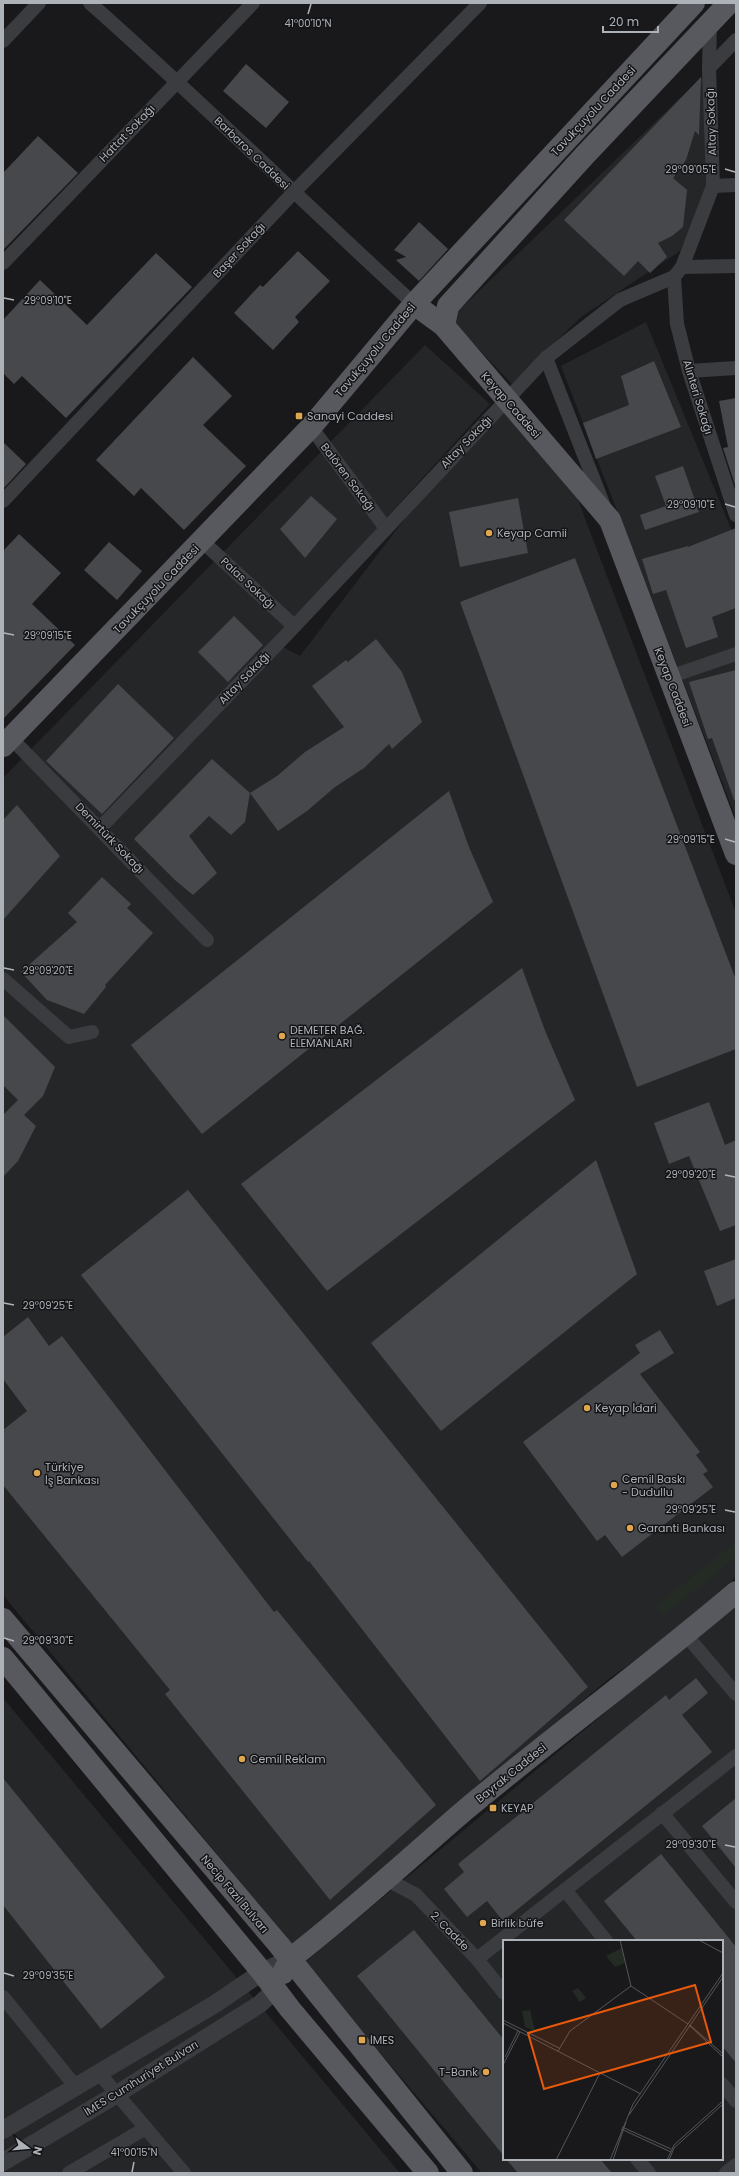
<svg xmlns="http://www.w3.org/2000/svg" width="739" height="2176" viewBox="0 0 739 2176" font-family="Poppins,sans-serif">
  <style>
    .built { fill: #252628; fill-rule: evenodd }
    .green { fill: #242b24 }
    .building { fill: #47484b }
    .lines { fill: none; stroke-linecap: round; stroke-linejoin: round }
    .minor { stroke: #3b3c40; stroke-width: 14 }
    .tertiary { stroke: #3b3c40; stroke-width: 18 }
    .primary { stroke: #57595e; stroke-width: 22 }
    .ticks { fill: none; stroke: #adb2b9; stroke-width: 1.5 }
    .poi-dot { fill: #dea74f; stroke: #141416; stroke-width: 1.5 }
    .labels { text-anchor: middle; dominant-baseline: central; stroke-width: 3; stroke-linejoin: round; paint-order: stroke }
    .street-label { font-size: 11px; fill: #adb2b9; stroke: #141416 }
    .poi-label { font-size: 11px; fill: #adb2b9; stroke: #141416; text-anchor: start }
    .inset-road { fill: none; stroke: #54565a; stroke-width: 1 }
    .view { fill: #e8590c; fill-opacity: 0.15; stroke: #e8590c; stroke-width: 2 }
    .inset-edge { fill: none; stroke: #adb2b9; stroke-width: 2 }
    .ticks-label { font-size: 10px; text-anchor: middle; fill: #adb2b9; stroke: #141416; stroke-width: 3; stroke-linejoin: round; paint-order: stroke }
  </style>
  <rect width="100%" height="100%" fill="#19191b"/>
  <g class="built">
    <path d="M703 76 706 198 680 251 581 317 512 384 450 319Z"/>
    <path d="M646 322 736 541V818L561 366Z"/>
    <path d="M425 345 490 404 273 642 300 656 410 512 508 409 576 495 736 913V1577L671 1634 606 1681 293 1946 3 1595V778Z"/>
    <path d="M736 1604V2173H482L304 1963ZM504 1941H722V2159H504Z"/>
    <path d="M3 1698 400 2173H3Z"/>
  </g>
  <path class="green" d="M736 1542V1557L663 1616 656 1606Z"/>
  <g class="building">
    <path d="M246 64 289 102 266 128 223 91Z"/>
    <path d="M701 77 699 135 695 131 686 160 673 178 687 190 683 227 672 236 658 243 667 257 650 273 638 261 624 276 564 220Z"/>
    <path d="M38 136 78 173 3 250V173Z"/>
    <path d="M419 222 448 249 419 281 396 260 406 257 394 250Z"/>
    <path d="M298 251 330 281 295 317 299 322 273 350 234 313 260 285 263 287Z"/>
    <path d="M156 253 192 287 66 418 22 376 14 384 3 373V320L40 280 87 325Z"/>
    <path d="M193 357 232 396 203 425 246 466 184 530 141 488 134 496 96 460Z"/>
    <path d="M654 361 681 427 596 459 583 423 629 405 621 376Z"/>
    <path d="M736 398V488L723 448 728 447 719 401Z"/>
    <path d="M3 442 26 464 3 489Z"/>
    <path d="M683 466 699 512 645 530 640 515 666 506 655 476Z"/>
    <path d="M311 496 337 519 305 558 280 529Z"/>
    <path d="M518 498 528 553 460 567 449 512Z"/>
    <path d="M736 528V608L712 617 718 637 686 648 666 590 653 594 642 559 688 546V547Z"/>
    <path d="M19 534 61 573 32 604 75 645 3 719V551Z"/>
    <path d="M109 542 142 571 117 600 84 570Z"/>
    <path d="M575 558 736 980V1049L637 1087 460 602Z"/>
    <path d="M234 616 263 645 228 682 198 652Z"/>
    <path d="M376 639 402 672 422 722 392 749 389 744 364 768 335 787 307 811 278 831 250 793 277 776 305 752 344 727 312 686 346 660 348 662Z"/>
    <path d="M736 670V800H734L712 738 708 739 689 682Z"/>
    <path d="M118 684 174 738 102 814 46 761Z"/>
    <path d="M212 759 250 793 245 822 231 835 209 816 189 836 217 873 193 895 175 880 134 839Z"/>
    <path d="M449 791 469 847 493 902 202 1134 131 1045Z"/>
    <path d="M17 805 60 856 3 920V820Z"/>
    <path d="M102 877 131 904 127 908 153 933 105 985 106 987 84 1014 47 1000 21 972 77 922 68 913Z"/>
    <path d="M522 968 546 1033 575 1100 327 1291 241 1184Z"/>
    <path d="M3 1015 55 1067 43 1096 24 1115 36 1126 18 1161 3 1177V1115L18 1100 3 1085Z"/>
    <path d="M709 1102 725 1145 736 1140V1225L720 1231 689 1156 669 1164 654 1123Z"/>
    <path d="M596 1160 637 1274 441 1431 371 1343Z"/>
    <path d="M188 1190 588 1687 480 1781 309 1561 308 1562 81 1275Z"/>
    <path d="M736 1259V1298L717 1306 704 1271Z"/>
    <path d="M28 1317 49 1346 62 1336 274 1612 277 1610 436 1805 330 1900 165 1694 170 1690 3 1485V1430L27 1411 3 1379V1337Z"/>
    <path d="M660 1330 674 1353 640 1374 700 1452 696 1455 708 1471 703 1474 713 1487 622 1557 605 1535 597 1541 523 1442 640 1353 635 1345Z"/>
    <path d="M696 1678 708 1693 682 1715 712 1752 503 1921 487 1901 467 1917 444 1889 464 1872 458 1864 666 1695 669 1700Z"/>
    <path d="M3 1778 165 1977 101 2029 3 1905Z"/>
    <path d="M736 1798V1868L702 1826Z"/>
    <path d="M661 1854 736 1947V2063L722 2046V1941H637L604 1901Z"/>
    <path d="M414 1930 504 2040V2156L357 1976Z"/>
    <path d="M506 2159H600L612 2173H518Z"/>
  </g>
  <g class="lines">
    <g class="minor">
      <path d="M90 3C201 101 305 204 414 304"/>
      <path d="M3 41 39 3"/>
      <path d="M709 68 736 40"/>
      <path d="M713 186 736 185"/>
      <path d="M3 263 253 3"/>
      <path d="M682 267 736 266"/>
      <path d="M674 277 677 324 689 371 736 515"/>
      <path d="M546 358 604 506"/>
      <path d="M689 371 736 368"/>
      <path d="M311 427 385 527"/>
      <path d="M3 501 293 193 480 3"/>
      <path d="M202 541 294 626"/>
      <path d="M669 677 736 654"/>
      <path d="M11 738 207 940"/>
      <path d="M100 828 291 630 546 358 620 300 674 277 682 267 713 186 709 68 710 22"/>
      <path d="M3 979 69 1037 92 1032"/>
      <path d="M686 1635 736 1694"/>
      <path d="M662 1813 736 1902"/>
      <path d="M386 1879 416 1895 477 1959 504 1993"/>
      <path d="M565 1890 606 1941"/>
      <path d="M477 1959 736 1756"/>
      <path d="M3 1997 76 2087"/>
      <path d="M99 2073 184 2173"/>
      <path d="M722 2084 736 2101"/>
      <path d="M637 2159 649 2173"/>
      <path d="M69 2173 146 2128"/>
      <path d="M726 2173 736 2165"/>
    </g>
    <g class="tertiary">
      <path d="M3 2130 215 2004 262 1972 290 1959"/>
      <path d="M3 2162 117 2094 260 2004 275 1990"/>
    </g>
    <g class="primary">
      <path d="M414 304 444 326 610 520 736 854"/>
      <path d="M444 326 448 306 585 155 729 3"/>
      <path d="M3 746 311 427 414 304 694 3"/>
      <path d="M3 1619 279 1945 462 2173"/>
      <path d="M3 1658 262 1972 290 2009 428 2173"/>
      <path d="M283 1973 290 1959C351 1912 407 1860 465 1810 554 1736 648 1667 736 1592"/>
    </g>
  </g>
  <path class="ticks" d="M308 14 311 4M725 169 735 172M4 298 14 300M725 504 735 507M4 633 14 635M725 839 735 842M4 968 14 970M725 1175 735 1177M4 1303 14 1305M725 1510 735 1512M4 1638 14 1641M725 1845 735 1847M4 1973 14 1976M132 2172 134 2162"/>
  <g class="poi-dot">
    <rect x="295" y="412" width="8" height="8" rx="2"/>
    <circle cx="489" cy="533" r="4"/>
    <circle cx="282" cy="1036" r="4"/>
    <circle cx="587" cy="1408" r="4"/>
    <circle cx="37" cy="1473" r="4"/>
    <circle cx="614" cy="1485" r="4"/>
    <circle cx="630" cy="1528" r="4"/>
    <circle cx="242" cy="1759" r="4"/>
    <rect x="489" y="1804" width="8" height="8" rx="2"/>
    <circle cx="483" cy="1923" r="4"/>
    <rect x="358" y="2036" width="8" height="8" rx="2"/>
    <circle cx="486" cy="2072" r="4"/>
  </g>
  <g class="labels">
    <g class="street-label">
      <text transform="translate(593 111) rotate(-47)">Tavukçuyolu Caddesi</text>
      <text transform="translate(711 122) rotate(-92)">Altay Sokağı</text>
      <text transform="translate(127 133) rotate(-46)">Hattat Sokağı</text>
      <text transform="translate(252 153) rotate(44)">Barbaros Caddesi</text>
      <text transform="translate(239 250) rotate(-47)">Başer Sokağı</text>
      <text transform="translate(375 350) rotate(-50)">Tavukçuyolu Caddesi</text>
      <text transform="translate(698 397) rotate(73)">Alınteri Sokağı</text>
      <text transform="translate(511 405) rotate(49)">Keyap Caddesi</text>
      <text transform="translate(466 442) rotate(-46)">Altay Sokağı</text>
      <text transform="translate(348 477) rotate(53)">Balören Sokağı</text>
      <text transform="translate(248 583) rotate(43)">Palas Sokağı</text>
      <text transform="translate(156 589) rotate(-46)">Tavukçuyolu Caddesi</text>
      <text transform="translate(244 678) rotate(-46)">Altay Sokağı</text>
      <text transform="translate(673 687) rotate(69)">Keyap Caddesi</text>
      <text transform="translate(110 838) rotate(46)">Demirtürk Sokağı</text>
      <text transform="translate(511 1773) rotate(-39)">Bayrak Caddesi</text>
      <text transform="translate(235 1894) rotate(50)">Necip Fazıl Bulvarı</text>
      <text transform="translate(450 1931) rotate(46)">2. Cadde</text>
      <text transform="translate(141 2078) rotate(-32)">İMES Cumhuriyet Bulvarı</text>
    </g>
    <g class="poi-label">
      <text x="307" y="416">Sanayi Caddesi</text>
      <text x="497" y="533">Keyap Camii</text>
      <text x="290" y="1030">DEMETER BAĞ.<tspan x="290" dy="13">ELEMANLARI</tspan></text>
      <text x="595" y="1408">Keyap İdari</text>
      <text x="45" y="1467">Türkiye<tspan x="45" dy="13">İş Bankası</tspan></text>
      <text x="622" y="1479">Cemil Baskı<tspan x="622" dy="13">- Dudullu</tspan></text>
      <text x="638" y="1528">Garanti Bankası</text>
      <text x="250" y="1759">Cemil Reklam</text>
      <text x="501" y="1808">KEYAP</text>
      <text x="491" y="1923">Birlik büfe</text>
      <text x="370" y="2040">İMES</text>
      <text x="478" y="2072" text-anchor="end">T-Bank</text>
    </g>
  </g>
  <g transform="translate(503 1940)">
    <rect width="220" height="220" fill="#19191b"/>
    <path d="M119 8 122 23 112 27 103 16ZM75 48 83 58 77 62 69 51ZM27 70 32 91 22 87 19 71Z" fill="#242b24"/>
    <path class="inset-road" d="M117 0 128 46M196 0 220 13M0 80 56 108M0 83 138 154M186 85 220 117M187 85 220 114M55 111 67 91 128 46 185 84M2 117 15 91M0 125 17 92M126 175 220 37M119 187 168 209M118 189 168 212M53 220 97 133M107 220 130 164 220 33M110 220 123 182M164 220 171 205 220 161M166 220 171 208 220 164"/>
    <path class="view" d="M192 45 208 102 41 149 25 93Z"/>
    <rect width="220" height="220" class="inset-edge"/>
  </g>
  <g class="ticks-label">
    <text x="308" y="27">41°00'10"N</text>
    <text x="691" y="173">29°09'05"E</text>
    <text x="48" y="304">29°09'10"E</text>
    <text x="691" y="508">29°09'10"E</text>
    <text x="48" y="639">29°09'15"E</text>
    <text x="691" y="843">29°09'15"E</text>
    <text x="48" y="974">29°09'20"E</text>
    <text x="691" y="1178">29°09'20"E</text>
    <text x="48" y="1309">29°09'25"E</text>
    <text x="691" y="1513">29°09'25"E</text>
    <text x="48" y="1644">29°09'30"E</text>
    <text x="691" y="1848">29°09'30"E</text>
    <text x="48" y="1979">29°09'35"E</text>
    <text x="134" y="2156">41°00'15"N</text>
  </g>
  <rect width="739" height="2176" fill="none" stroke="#adb2b9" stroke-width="8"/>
  <g transform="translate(28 2148) rotate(106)" stroke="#141416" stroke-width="3" paint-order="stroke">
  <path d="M0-3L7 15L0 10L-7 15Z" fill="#adb2b9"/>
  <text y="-6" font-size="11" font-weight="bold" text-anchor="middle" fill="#adb2b9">N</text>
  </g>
  <path d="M603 26v6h55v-6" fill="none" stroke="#adb2b9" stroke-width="2"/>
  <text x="609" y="26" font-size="12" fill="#adb2b9" stroke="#141416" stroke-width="3" paint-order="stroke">20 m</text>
</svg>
